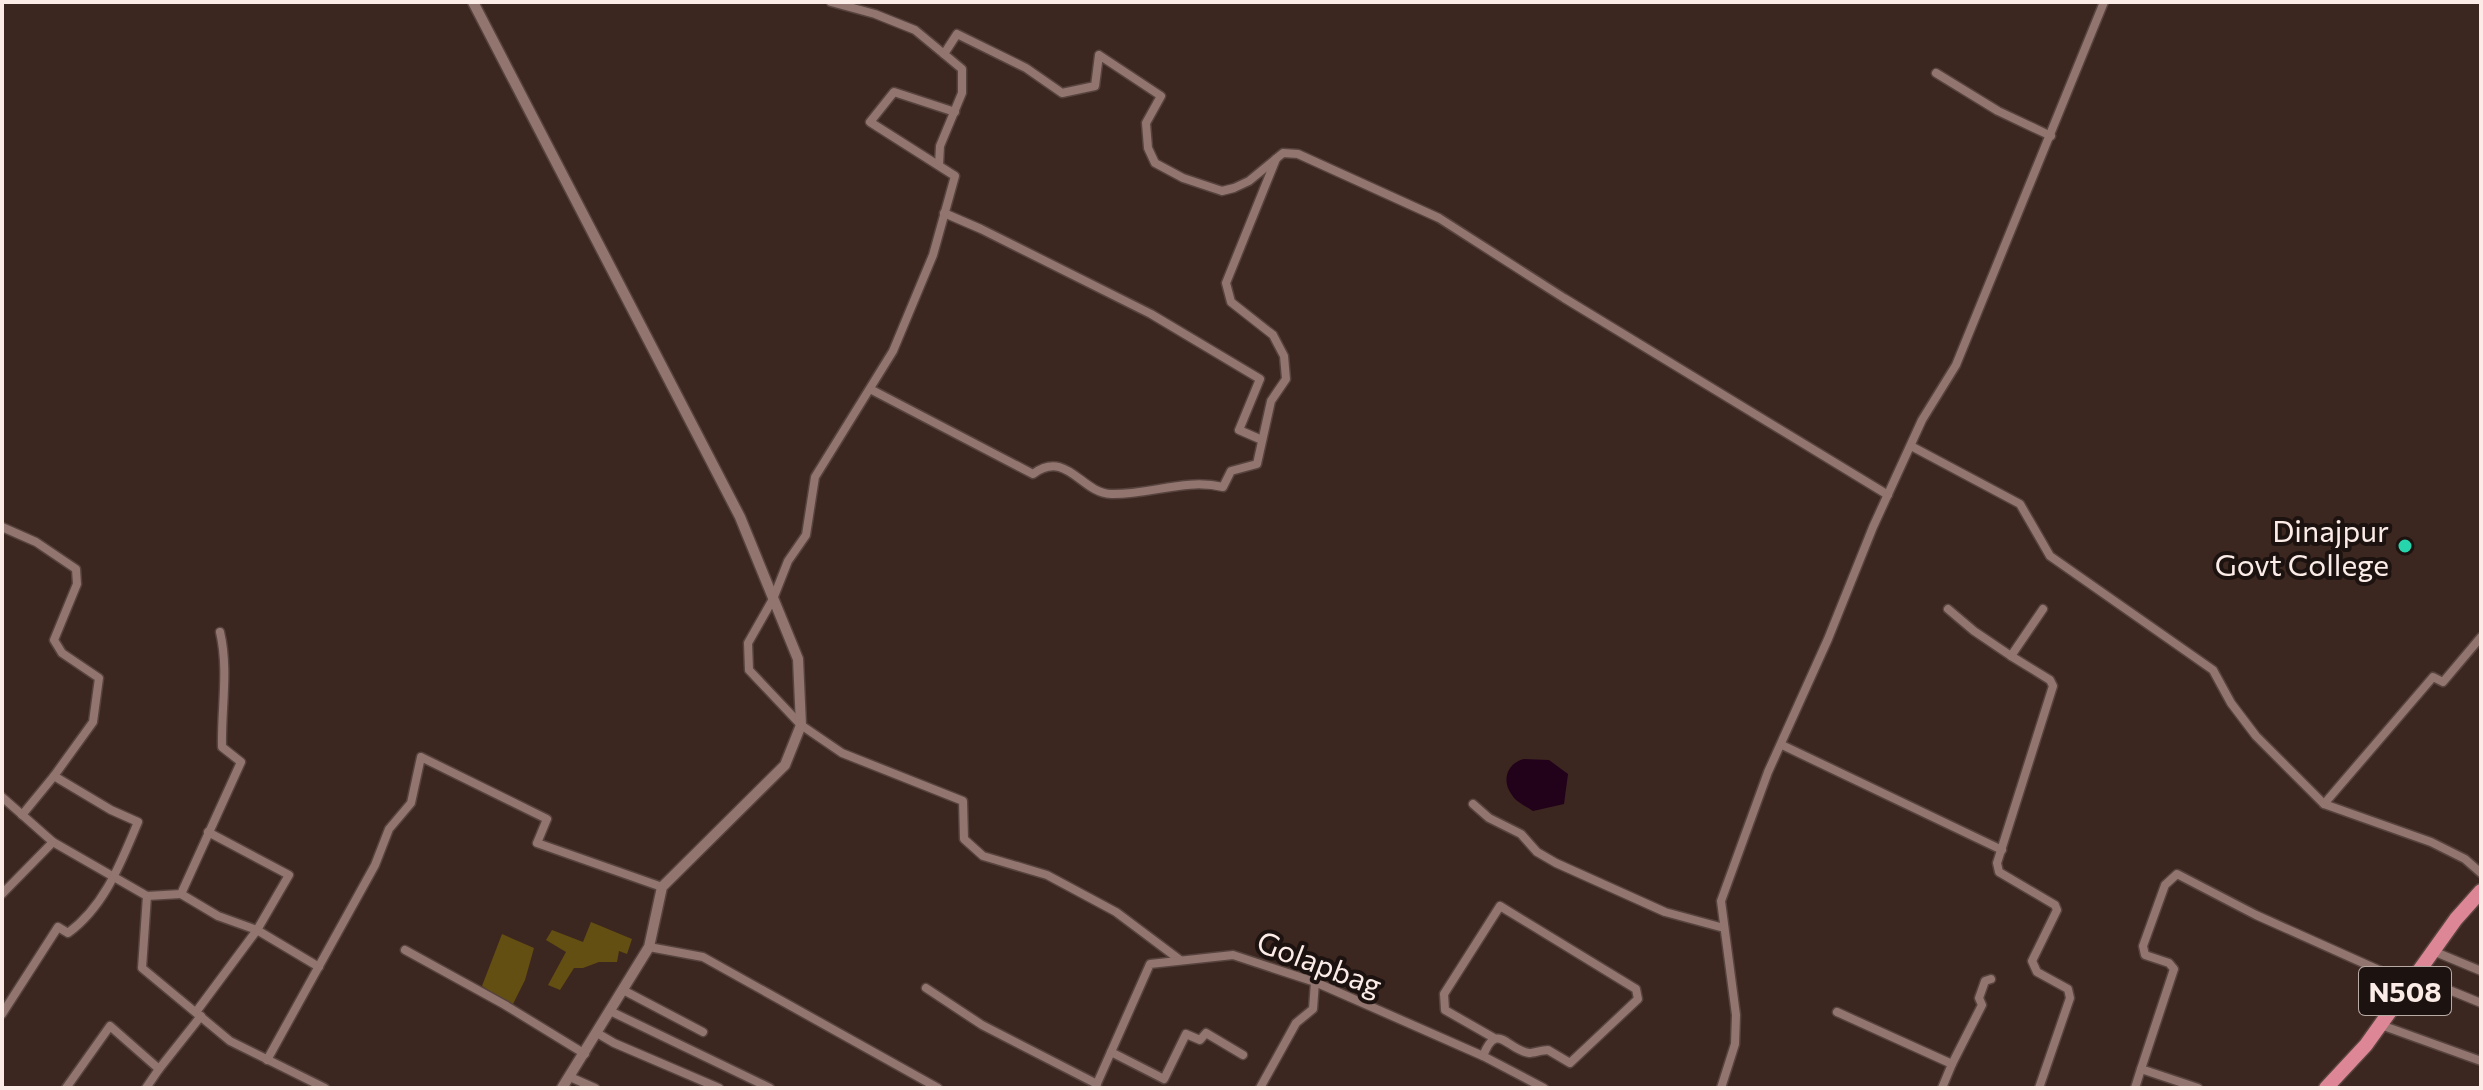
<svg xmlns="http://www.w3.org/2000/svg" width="2483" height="1090" viewBox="0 0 2483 1090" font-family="Commissioner,sans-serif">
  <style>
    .green { fill: #634f11 }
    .water { fill: #22021a }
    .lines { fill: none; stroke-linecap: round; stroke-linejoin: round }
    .minor-casing { stroke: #57433e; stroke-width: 11 }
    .tertiary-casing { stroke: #57433e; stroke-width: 13 }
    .trunk-casing { stroke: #57433e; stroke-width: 17 }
    .minor { stroke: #91756e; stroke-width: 8 }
    .tertiary { stroke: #91756e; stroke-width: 10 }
    .trunk { stroke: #dc8696; stroke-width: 14 }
    .poi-dot { fill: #27d5ad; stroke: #1c120f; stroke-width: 3 }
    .labels { text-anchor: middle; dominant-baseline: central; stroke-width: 8; stroke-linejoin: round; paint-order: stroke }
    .shield { fill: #1c120f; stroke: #b8aba6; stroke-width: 2 }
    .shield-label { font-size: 28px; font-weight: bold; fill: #fbece7 }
    .poi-label { font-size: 30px; fill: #fbece7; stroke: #1c120f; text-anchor: end }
    .street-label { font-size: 30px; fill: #fbece7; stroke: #1c120f }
  </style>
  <rect width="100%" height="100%" fill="#3c2620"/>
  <g class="green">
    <path d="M591 922 632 939 627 954 619 951 617 962H599L583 968H574L560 990 548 985 566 952 546 940 552 930 583 942Z"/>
    <path d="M502 934 534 948 525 980 512 1006 482 986Z"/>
  </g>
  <path class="water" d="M1524 759 1549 760 1568 774 1564 804 1533 811C1527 807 1516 802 1512 795 1501 781 1507 763 1524 759Z"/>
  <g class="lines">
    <g class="minor-casing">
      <g id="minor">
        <path d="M831 2 875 14 915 30 944 54"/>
        <path d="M1936 73 1998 111 2051 136"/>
        <path d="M955 112 894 92 870 122 955 176 933 255 893 351 815 477 806 535 788 561 773 599 748 643 749 670 801 725 842 753 963 801 964 839 983 856 1047 875 1116 912 1180 960"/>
        <path d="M939 165 940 146 962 93V69L944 54 957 34 1026 68 1062 93 1095 86 1099 55 1161 96 1146 123 1148 148 1155 163 1183 178 1222 191 1234 188 1249 181 1283 153 1298 154 1439 218 1564 298 1888 495"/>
        <path d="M944 213 981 229 1151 314 1260 379 1239 430 1262 440"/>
        <path d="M870 389 1033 474C1067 449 1081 493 1111 494 1150 495 1185 478 1223 487L1231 471 1257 464 1271 401 1286 379 1284 356 1273 335 1231 302 1226 283 1276 159"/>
        <path d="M1911 446 2020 504 2050 556 2213 670 2231 703 2256 736 2324 804 2431 842 2465 859 2481 873"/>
        <path d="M2 527 36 542 76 569 77 584 54 640 62 653 99 678 93 722 54 776 22 815"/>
        <path d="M1948 609 1974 631 2011 656"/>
        <path d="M1782 745 2002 850"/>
        <path d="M2 797 53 842 147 896 142 968 230 1041 325 1088"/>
        <path d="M1473 804 1489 818 1521 834 1537 852 1556 863 1665 912 1724 928"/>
        <path d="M2324 804 2433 677 2443 682 2481 637"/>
        <path d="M208 832 289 875 257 930 319 967"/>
        <path d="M2 894 53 842"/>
        <path d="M181 894 218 916 257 930 196 1012"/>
        <path d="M147 896 181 894 241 762 222 747C221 709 229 670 220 632"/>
        <path d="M649 947 703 957 938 1088"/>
        <path d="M405 950 505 1005 585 1054"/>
        <path d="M2433 951 2481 971"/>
        <path d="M2415 976 2481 1003"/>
        <path d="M926 988 982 1025 1097 1084"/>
        <path d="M623 990 703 1032"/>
        <path d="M610 1011 770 1088"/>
        <path d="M1837 1012 1952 1064 1942 1088"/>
        <path d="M2 1014 58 927 68 933C105 906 121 862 138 822L111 810 54 776"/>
        <path d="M2381 1025 2481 1061"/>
        <path d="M597 1033 614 1043 719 1088"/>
        <path d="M1111 1052 1164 1079 1186 1034 1200 1040 1206 1033 1243 1055"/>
        <path d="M1483 1056C1497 1020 1507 1050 1529 1053 1534 1053 1542 1050 1548 1050L1570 1063 1638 999 1636 989 1500 906 1444 994 1445 1010 1494 1038"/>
        <path d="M267 1060 375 865 389 829 411 803 421 757 547 819 537 843 662 887"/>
        <path d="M1952 1064 1982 1005 1979 998 1985 981 1991 979"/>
        <path d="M570 1077 595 1088"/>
        <path d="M66 1088 110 1026 159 1069 201 1016"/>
        <path d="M146 1088 159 1069"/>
        <path d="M1095 1088 1150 964 1233 955 1315 982 1483 1056 1544 1088"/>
        <path d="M1260 1088 1296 1023 1313 1009 1315 982"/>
        <path d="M1721 1088 1735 1044 1736 1015 1721 901 1768 772 1828 639 1873 527 1922 420 1956 365 2104 2"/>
        <path d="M2039 1088 2070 998 2068 989 2037 972 2032 961 2057 910 2055 905 1999 872 1997 863 2053 686 2050 680 2011 656 2043 609"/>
        <path d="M2135 1088 2141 1069"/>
        <path d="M2198 1088 2141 1069 2174 969 2169 963 2145 955 2143 946 2165 885 2177 874 2256 915 2410 984"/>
      </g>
    </g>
    <g class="tertiary-casing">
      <path id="tertiary" d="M473 2 740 517 798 659 801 725 785 765 662 887 649 947 562 1088"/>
    </g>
    <g class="trunk-casing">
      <path id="trunk" d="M2326 1088 2366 1045 2456 919 2481 891"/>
    </g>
    <use href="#minor" class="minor"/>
    <use href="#tertiary" class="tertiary"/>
    <use href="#trunk" class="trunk"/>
  </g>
  <circle class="poi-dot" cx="2405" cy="546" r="8"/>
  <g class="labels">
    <rect class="shield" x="2359" y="967" width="92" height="48" rx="6"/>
    <g class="shield-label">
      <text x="2405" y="991">N508</text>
    </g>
    <g class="poi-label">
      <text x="2389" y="529">Dinajpur<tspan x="2389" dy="34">Govt College</tspan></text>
    </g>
    <g class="street-label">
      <text transform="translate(1320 962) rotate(21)">Golapbag</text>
    </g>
  </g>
  <rect width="2483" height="1090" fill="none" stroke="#fbece7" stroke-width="8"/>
</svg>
